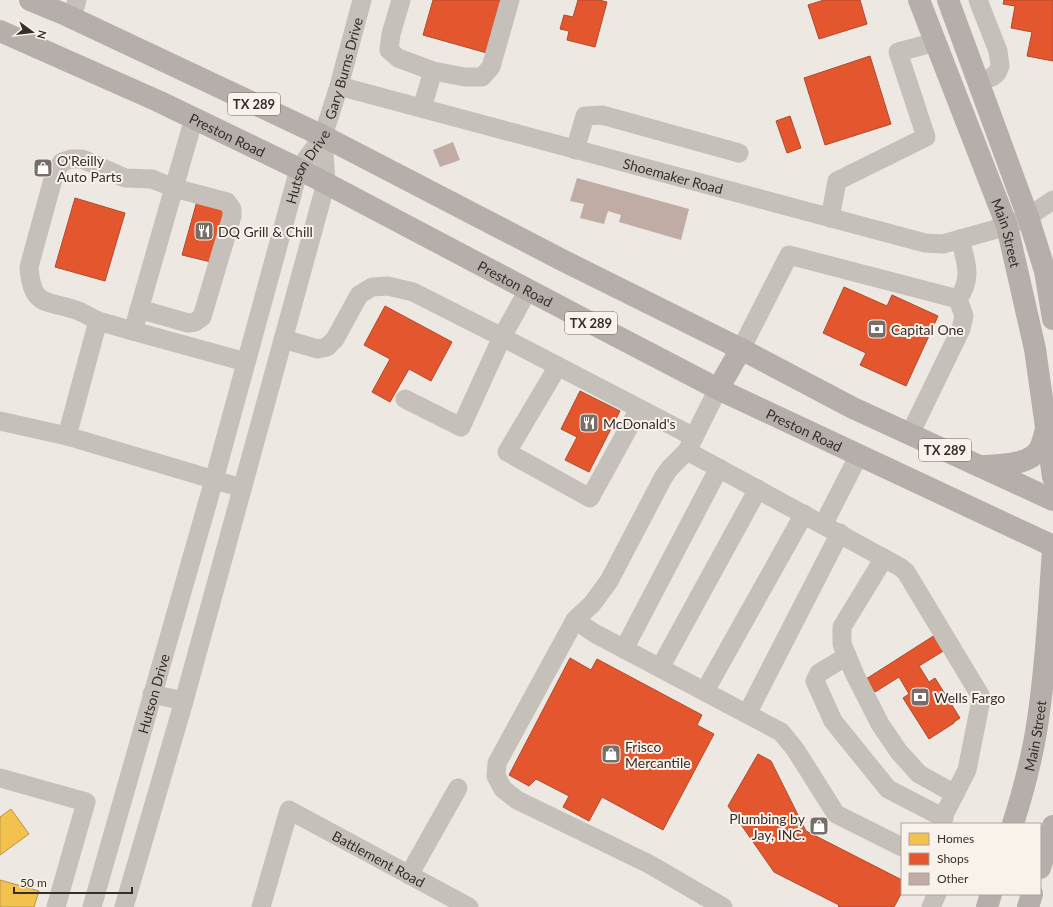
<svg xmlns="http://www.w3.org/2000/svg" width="1053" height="907" viewBox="0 0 1053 907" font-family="Lato,sans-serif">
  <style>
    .homes { fill: #f2c14e; stroke: #ba9543 }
    .shops { fill: #e4572e; stroke: #b04a2c }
    .building { fill: #c0aca5 }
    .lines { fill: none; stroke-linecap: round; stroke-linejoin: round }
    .minor { stroke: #c6c0bb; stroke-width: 19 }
    .major { stroke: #b5aeaa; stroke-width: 22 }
    .labels { text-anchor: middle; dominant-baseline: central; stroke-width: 4; stroke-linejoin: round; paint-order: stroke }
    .shield { fill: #f9f2ea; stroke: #716863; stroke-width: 1 }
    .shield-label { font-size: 13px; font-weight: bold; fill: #372d29 }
    .street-label { font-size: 14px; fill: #372d29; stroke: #f9f2ea }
    .poi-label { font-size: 14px; fill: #372d29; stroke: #f9f2ea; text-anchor: start }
  </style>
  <rect width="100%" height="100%" fill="#ede8e2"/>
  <g class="homes">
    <path d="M11 809 29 834 0 855V817Z"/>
    <path d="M0 880 39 891 34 907H0Z"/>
  </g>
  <g class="shops">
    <path d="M433 0H501L487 53 423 35Z"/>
    <path d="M578 0H599L607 2 595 47 567 40 569 31 560 29 564 15 573 17Z"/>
    <path d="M824 0H860L867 24 819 39 808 5Z"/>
    <path d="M1004 0H1053V61L1027 56 1032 32 1011 28 1015 6 1003 4Z"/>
    <path d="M870 56 891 124 825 145 804 78Z"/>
    <path d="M790 116 801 148 787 153 776 121Z"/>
    <path d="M75 198 125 213 105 281 55 267Z"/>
    <path d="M197 201 225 208 211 262 182 255Z"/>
    <path d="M844 287 887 306 892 295 938 316 906 386 860 365 866 353 823 333Z"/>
    <path d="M385 306 452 342 431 381 409 369 390 402 372 392 390 359 364 345Z"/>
    <path d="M580 391 620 411 589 472 565 460 577 437 561 429Z"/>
    <path d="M935 635 945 650 919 666 929 682 935 678 960 718 954 722V723L929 739 903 698 909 694 899 677 875 692 866 679Z"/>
    <path d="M570 658 591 670 597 659 702 715 697 725 714 734 663 830 602 797 589 821 563 807 569 796 536 779 529 786 509 775Z"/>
    <path d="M758 754 771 761 806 831 902 880V892L894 907H838L839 905 774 872 728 806Z"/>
  </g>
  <g class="building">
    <path d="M453 142 460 160 440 167 433 150Z"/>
    <path d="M577 178 689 209 681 240 619 222 621 215 608 211 604 224 580 218 584 204 570 201Z"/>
  </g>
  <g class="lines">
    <g class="minor">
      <path d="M401 0 391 34 389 50 398 58 433 71 465 77H482L491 67 510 0"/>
      <path d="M978 0 998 51 1000 66 997 73 992 77 979 82"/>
      <path d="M72 18 77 0"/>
      <path id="s1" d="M339 86 925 243 943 244 1007 226 1028 217 1053 200"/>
      <path d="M422 108 433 71"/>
      <path d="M575 150 585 116 602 115 739 153"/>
      <path d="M830 218 837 181 926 137 898 52 936 42"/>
      <path d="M98 321C92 318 87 315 81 312 50 299 32 311 29 267L55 172 62 162 71 159H82L125 178 152 179 174 188 227 202 232 209V216L202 317 195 322 188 323 139 309"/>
      <path d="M133 331 246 362"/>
      <path d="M283 339 318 349 327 347 335 339 359 295 372 287 388 286 413 292 502 337 694 437"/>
      <path d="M741 349 789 255 958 299C973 278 966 262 960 239"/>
      <path d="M558 366 507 452 590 498 639 409"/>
      <path d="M718 389 687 451 669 469 663 478 609 581 592 604 575 620 594 633 781 732 795 749 836 814 902 847"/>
      <path d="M405 399 461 427 502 337 528 290"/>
      <path d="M0 421 67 436 242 488"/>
      <path d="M910 434 961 329 964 316 958 299"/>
      <path d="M67 436 98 321 133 331 194 118"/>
      <path d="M687 451 900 567 906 572 980 695 981 700 967 770 945 813 942 824"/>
      <path d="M823 525 859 455"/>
      <path d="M884 558 842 627V644L855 675 880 724 899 752 919 774 955 794"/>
      <path d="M575 620 497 763 496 776 503 789 517 800 649 864 723 907"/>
      <path d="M624 649 719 468"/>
      <path d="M847 656 819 673 815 681 833 721 888 789 944 818"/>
      <path d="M660 668 758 489"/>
      <path d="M705 691 804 514"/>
      <path d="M152 694 184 701"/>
      <path d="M747 714 840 533"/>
      <path d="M0 778 86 802 56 907"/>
      <path d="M409 875 458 788"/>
      <path id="s2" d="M92 907 214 480 299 169 323 136 339 86 362 0"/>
      <path d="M124 907 184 701 326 183 323 136"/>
      <path id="s3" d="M261 907 289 810 469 907"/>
      <path d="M931 907 937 894"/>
    </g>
    <g class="major">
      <path d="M30 0 64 14 323 136 564 261 741 349 853 408 1053 500"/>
      <path id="s4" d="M919 0 1007 226 1035 349 1053 477"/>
      <path d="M948 0 1028 217 1045 271 1053 319"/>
      <path id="s5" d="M0 31 158 101 299 169 572 313 718 389 1053 546"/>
      <path d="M718 389 741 349"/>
      <path d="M982 466C999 465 1030 466 1040 448 1043 442 1044 435 1046 430"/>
      <path id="s6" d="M1013 824C1023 792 1032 759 1037 726 1046 667 1049 608 1053 549"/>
      <path d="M1040 868 1053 826"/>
      <path d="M987 907 991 894"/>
      <path d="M1028 907 1032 894"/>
    </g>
  </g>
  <defs>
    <g id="shop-square" transform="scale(1)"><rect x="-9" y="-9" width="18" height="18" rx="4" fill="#776e6a" stroke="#f9f2ea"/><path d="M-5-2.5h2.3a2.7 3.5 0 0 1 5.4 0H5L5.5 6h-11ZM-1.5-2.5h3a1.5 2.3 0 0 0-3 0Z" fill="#fff"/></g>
    <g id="restaurant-square" transform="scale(1)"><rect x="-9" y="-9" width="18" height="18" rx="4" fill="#776e6a" stroke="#f9f2ea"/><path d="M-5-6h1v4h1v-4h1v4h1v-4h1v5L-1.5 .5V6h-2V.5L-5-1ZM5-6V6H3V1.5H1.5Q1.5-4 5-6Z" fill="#fff"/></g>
    <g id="bank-square" transform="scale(1)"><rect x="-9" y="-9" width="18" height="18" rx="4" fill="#776e6a" stroke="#f9f2ea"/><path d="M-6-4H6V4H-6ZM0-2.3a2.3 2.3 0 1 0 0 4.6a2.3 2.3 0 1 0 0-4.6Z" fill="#fff"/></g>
  </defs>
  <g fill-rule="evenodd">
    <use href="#shop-square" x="43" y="168"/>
    <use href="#restaurant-square" x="204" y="231"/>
    <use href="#bank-square" x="877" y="329"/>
    <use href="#restaurant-square" x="589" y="423"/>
    <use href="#bank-square" x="920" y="697"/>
    <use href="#shop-square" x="611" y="754"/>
    <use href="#shop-square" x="819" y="826"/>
  </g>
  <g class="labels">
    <g class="shield">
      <rect x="228" y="93" width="52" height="22" rx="3"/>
      <rect x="565" y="312" width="52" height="22" rx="3"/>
      <rect x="919" y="439" width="52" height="22" rx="3"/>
    </g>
    <g class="shield-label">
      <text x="254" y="104">TX 289</text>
      <text x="591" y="323">TX 289</text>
      <text x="945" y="450">TX 289</text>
    </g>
    <g class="street-label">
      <text stroke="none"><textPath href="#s2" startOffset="878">Gary Burns Drive</textPath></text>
      <text stroke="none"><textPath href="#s5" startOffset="250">Preston Road</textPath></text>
      <text stroke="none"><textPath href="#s1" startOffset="346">Shoemaker Road</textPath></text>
      <text stroke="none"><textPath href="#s2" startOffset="772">Hutson Drive</textPath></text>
      <text stroke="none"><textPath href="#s4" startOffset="249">Main Street</textPath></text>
      <text stroke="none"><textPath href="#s5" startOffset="574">Preston Road</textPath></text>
      <text stroke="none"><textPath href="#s5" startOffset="898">Preston Road</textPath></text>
      <text stroke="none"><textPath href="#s2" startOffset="222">Hutson Drive</textPath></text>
      <text stroke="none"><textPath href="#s6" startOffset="91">Main Street</textPath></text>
      <text stroke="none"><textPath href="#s3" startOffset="203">Battlement Road</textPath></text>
    </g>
    <g class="poi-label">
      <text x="57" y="160">O'Reilly<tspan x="57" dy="16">Auto Parts</tspan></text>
      <text x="218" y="231">DQ Grill &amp; Chill</text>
      <text x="891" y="329">Capital One</text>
      <text x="603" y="423">McDonald's</text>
      <text x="934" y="697">Wells Fargo</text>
      <text x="625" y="746">Frisco<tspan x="625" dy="16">Mercantile</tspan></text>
      <text x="805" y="818" text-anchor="end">Plumbing by<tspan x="805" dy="16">Jay, INC.</tspan></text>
    </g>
  </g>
  <rect x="901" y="823" width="140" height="72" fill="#f9f2ea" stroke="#aba39d"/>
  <rect x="909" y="833" width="20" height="12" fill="#f2c14e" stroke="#aba39d"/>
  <text x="937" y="843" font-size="12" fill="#372d29">Homes</text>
  <rect x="909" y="853" width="20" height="12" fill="#e4572e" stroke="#aba39d"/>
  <text x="937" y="863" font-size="12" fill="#372d29">Shops</text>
  <rect x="909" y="873" width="20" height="12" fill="#c0aca5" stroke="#aba39d"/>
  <text x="937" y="883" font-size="12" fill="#372d29">Other</text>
  <g transform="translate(32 32) rotate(105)" stroke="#f9f2ea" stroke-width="3" paint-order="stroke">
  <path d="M0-3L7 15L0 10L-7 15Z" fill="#372d29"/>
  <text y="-6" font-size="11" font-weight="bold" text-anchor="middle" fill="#372d29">N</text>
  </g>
  <path d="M14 887v6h118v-6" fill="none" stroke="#372d29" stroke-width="2"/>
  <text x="20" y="887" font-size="12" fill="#372d29" stroke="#f9f2ea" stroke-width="3" paint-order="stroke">50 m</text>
</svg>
